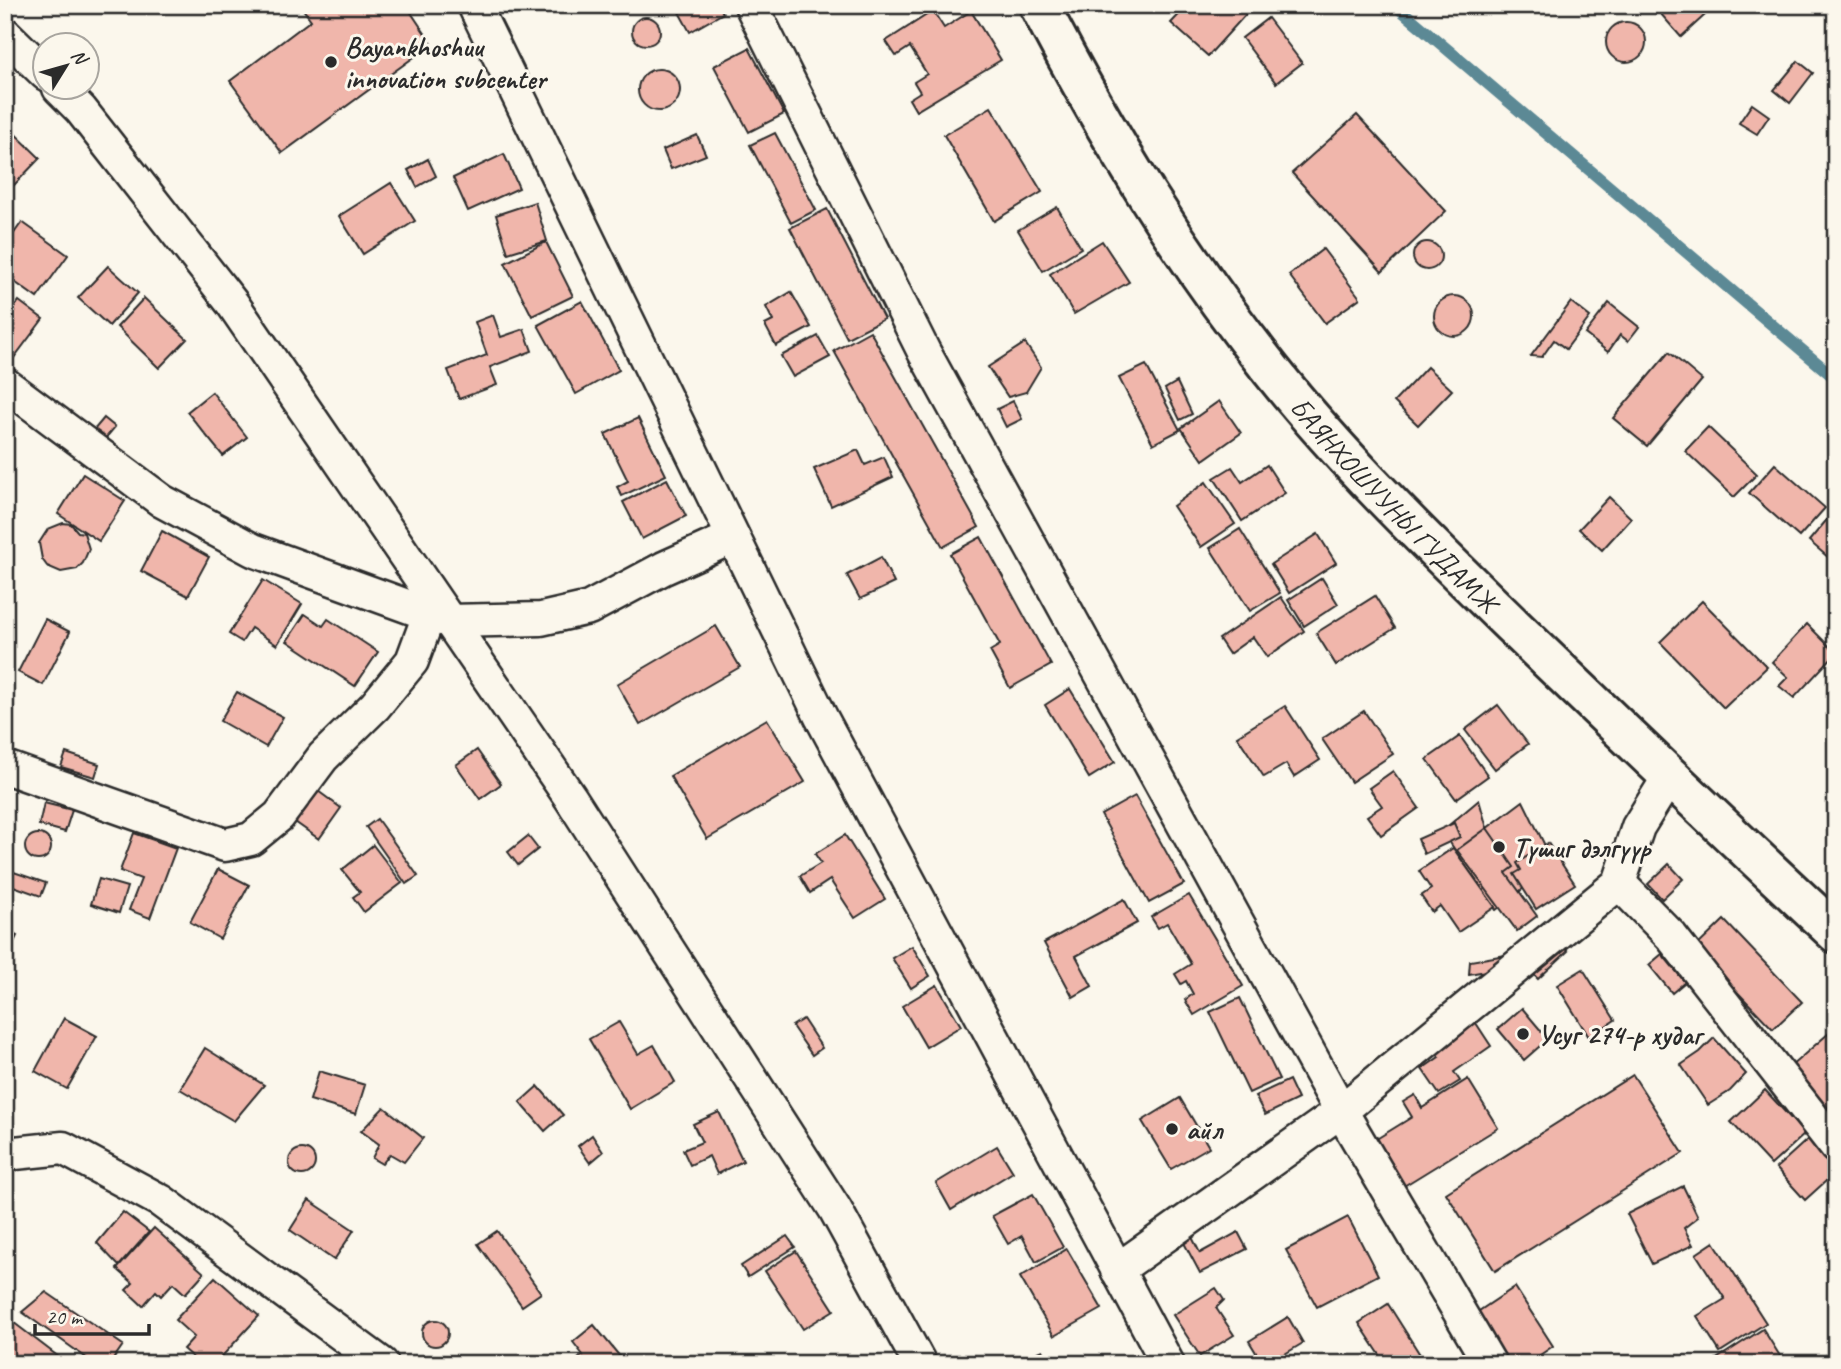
<svg xmlns="http://www.w3.org/2000/svg" width="1841" height="1369" viewBox="0 0 1841 1369" font-family="Caveat,sans-serif">
  <style>
    .lines { fill: none; stroke-linecap: round; stroke-linejoin: round }
    .stream { stroke: #5c8995; stroke-width: 12 }
    .building { fill: #f0b6ab; stroke: #2b2b2b; stroke-width: 2 }
    .minor-casing { stroke: #2b2b2b; stroke-width: 37 }
    .secondary-casing { stroke: #2b2b2b; stroke-width: 44 }
    .minor { stroke: #fbf7ec; stroke-width: 32 }
    .secondary { stroke: #fbf7ec; stroke-width: 38 }
    .poi-dot { fill: #2b2b2b; stroke: #fbf7ec; stroke-width: 2.5 }
    .labels { text-anchor: middle; dominant-baseline: central; stroke-width: 6; stroke-linejoin: round; paint-order: stroke }
    .poi-label { font-size: 28px; font-weight: bold; fill: #2b2b2b; stroke: #fbf7ec; text-anchor: start }
    .street-label { font-size: 28px; fill: #2b2b2b; stroke: #fbf7ec }
  </style>
  <rect width="100%" height="100%" fill="#fbf7ec"/>
  <filter id="ink" filterUnits="userSpaceOnUse"><feTurbulence type="fractalNoise" baseFrequency=".0143" numOctaves="2"/><feDisplacementMap in="SourceGraphic" scale="14" xChannelSelector="R" yChannelSelector="G"/><feConvolveMatrix kernelMatrix="1 2 1 2 8 2 1 2 1" color-interpolation-filters="sRGB"/></filter>
  <g filter="url(#ink)">
    <g class="lines">
      <path class="stream" d="M1395 5 1836 379"/>
    </g>
    <g class="building">
      <path d="M300 5H406L432 44 282 153 230 81 311 20Z"/>
      <path d="M675 5H719L723 13 690 32Z"/>
      <path d="M1188 5H1237L1246 14 1208 56 1171 23Z"/>
      <path d="M1653 5H1716L1681 37Z"/>
      <path d="M933 11 944 28 971 11 1001 60 916 111 909 99 920 92 914 82 927 74 910 47 896 56 886 41Z"/>
      <circle cx="646" cy="31" r="14"/>
      <path d="M1268 18 1302 63 1276 83 1242 38Z"/>
      <circle cx="1626" cy="42" r="20"/>
      <path d="M749 48 784 114 749 132 714 66Z"/>
      <path d="M1798 61 1813 73 1790 103 1774 90Z"/>
      <circle cx="659" cy="90" r="21"/>
      <path d="M1752 104 1769 116 1757 134 1739 123Z"/>
      <path d="M991 107 1042 192 994 221 944 135Z"/>
      <path d="M1357 115 1446 211 1382 272 1292 173Z"/>
      <path d="M5 124 40 158 14 185 5 177Z"/>
      <path d="M775 133 816 210 791 223 750 145Z"/>
      <path d="M697 135 706 155 671 169 663 150Z"/>
      <path d="M504 154 519 188 468 211 453 178Z"/>
      <path d="M428 159 436 176 417 187 408 170Z"/>
      <path d="M391 183 415 221 363 254 339 216Z"/>
      <path d="M535 202 547 241 508 253 496 215Z"/>
      <path d="M1057 207 1081 248 1043 271 1018 230Z"/>
      <path d="M827 209 884 319 847 338 790 228Z"/>
      <path d="M22 222 68 255 37 298 5 275V246Z"/>
      <path d="M1102 241 1129 282 1074 314 1050 274Z"/>
      <circle cx="1427" cy="256" r="14"/>
      <path d="M546 242 573 296 532 316 505 263Z"/>
      <path d="M1323 249 1360 298 1325 323 1289 275Z"/>
      <path d="M108 266 138 293 109 326 78 298Z"/>
      <path d="M791 292 811 327 776 346 765 325 773 321 766 307Z"/>
      <circle cx="1454" cy="316" r="20"/>
      <path d="M144 298 187 339 159 368 117 327Z"/>
      <path d="M19 301 43 319 10 363 5 359V320Z"/>
      <path d="M582 301 619 370 576 394 538 325Z"/>
      <path d="M1571 302 1590 317 1566 349 1554 340 1542 357 1531 356Z"/>
      <path d="M1609 303 1639 327 1628 341 1620 335 1608 352 1585 334Z"/>
      <path d="M493 315 501 337 524 329 532 351 490 367 497 385 459 399 448 370 487 355 475 322Z"/>
      <path d="M870 331 979 527 943 547 834 351Z"/>
      <path d="M818 336 830 357 793 377 781 356Z"/>
      <path d="M1025 343 1041 367 1026 392 1008 397 988 367Z"/>
      <path d="M1669 352 1702 380 1647 446 1613 418Z"/>
      <path d="M1146 365 1180 430 1153 444 1119 378Z"/>
      <path d="M1427 367 1452 390 1418 425 1394 402Z"/>
      <path d="M1177 382 1192 414 1180 420 1165 389Z"/>
      <path d="M212 392 247 437 223 456 187 412Z"/>
      <path d="M1013 401 1022 419 1006 427 997 409Z"/>
      <path d="M1219 401 1241 433 1203 460 1181 428Z"/>
      <path d="M104 418 115 427 104 440 93 431Z"/>
      <path d="M638 418 666 475 622 496 617 487 628 481 605 434Z"/>
      <path d="M1708 427 1757 474 1734 497 1685 451Z"/>
      <path d="M858 450 865 465 884 457 893 477 831 506 814 469Z"/>
      <path d="M1775 464 1825 508 1799 537 1749 493Z"/>
      <path d="M1267 465 1285 493 1242 521 1214 478 1232 467 1242 482Z"/>
      <path d="M83 474 125 501 99 541 58 514Z"/>
      <path d="M667 479 686 516 642 539 623 502Z"/>
      <path d="M1206 482 1235 524 1201 547 1173 506Z"/>
      <path d="M1609 497 1631 518 1602 550 1579 529Z"/>
      <path d="M1830 516 1836 521V564L1809 541Z"/>
      <path d="M63 523 71 524 78 532 84 533 89 549 83 563 77 569 61 572 47 566 42 559 39 543 48 529Z"/>
      <path d="M1240 529 1280 593 1250 611 1210 548Z"/>
      <path d="M162 531 209 557 188 596 141 571Z"/>
      <path d="M1318 534 1336 563 1289 593 1271 564Z"/>
      <path d="M981 537 1051 665 1010 688 990 651 1000 645 950 554Z"/>
      <path d="M881 557 894 583 860 599 847 575Z"/>
      <path d="M1322 578 1338 604 1304 626 1288 600Z"/>
      <path d="M263 580 302 604 277 645 251 628 242 642 229 634Z"/>
      <path d="M1375 596 1395 628 1336 665 1316 633Z"/>
      <path d="M1281 597 1304 631 1267 657 1253 637 1229 654 1219 639Z"/>
      <path d="M1702 601 1767 667 1724 708 1660 642Z"/>
      <path d="M305 614 323 626 328 619 378 652 355 686 287 641Z"/>
      <path d="M45 619 70 632 43 685 18 672Z"/>
      <path d="M1807 624 1836 653 1794 698 1779 686 1788 677 1772 662Z"/>
      <path d="M716 626 740 667 640 725 617 684Z"/>
      <path d="M1070 689 1115 762 1089 778 1045 705Z"/>
      <path d="M237 692 283 717 266 747 220 721Z"/>
      <path d="M1498 705 1528 744 1495 769 1465 730Z"/>
      <path d="M1285 706 1320 760 1294 777 1286 764 1264 777 1237 736Z"/>
      <path d="M1364 711 1393 754 1351 782 1322 739Z"/>
      <path d="M767 719 805 782 707 839 670 776Z"/>
      <path d="M1460 736 1488 776 1456 799 1427 759Z"/>
      <path d="M477 750 501 784 480 799 456 765Z"/>
      <path d="M66 753 99 764 95 777 61 767Z"/>
      <path d="M1393 771 1419 808 1381 835 1367 816 1382 806 1369 788Z"/>
      <path d="M318 791 341 808 319 839 295 822Z"/>
      <path d="M1135 796 1184 884 1149 903 1101 815Z"/>
      <path d="M1479 800 1487 828 1523 801 1554 864 1496 910 1442 831Z"/>
      <path d="M44 803 72 810 65 832 39 825Z"/>
      <path d="M377 819 418 876 406 884 366 827Z"/>
      <path d="M1454 823 1460 837 1424 854 1418 839Z"/>
      <path d="M1487 828 1514 867 1506 873 1537 916 1517 931 1457 850Z"/>
      <path d="M134 833 176 848 150 918 129 910 141 879 120 871Z"/>
      <circle cx="38" cy="847" r="13"/>
      <path d="M845 835 885 899 855 918 830 880 810 893 800 876 821 863 815 854Z"/>
      <path d="M528 836 538 849 518 865 508 852Z"/>
      <path d="M1548 843 1575 884 1536 909 1514 874 1521 870 1517 863Z"/>
      <path d="M373 845 402 883 364 912 353 897 360 892 342 870Z"/>
      <path d="M1453 848 1495 907 1458 932 1440 906 1432 912 1421 896 1431 889 1419 871Z"/>
      <path d="M1669 864 1683 879 1662 899 1648 884Z"/>
      <path d="M5 869 46 883 41 896 5 883Z"/>
      <path d="M218 869 249 885 220 939 190 922Z"/>
      <path d="M99 879 127 887 119 913 91 904Z"/>
      <path d="M1189 895 1243 986 1194 1015 1185 1000 1193 994 1186 981 1181 984 1175 974 1191 964 1167 923 1158 928 1151 917Z"/>
      <path d="M1124 899 1137 923 1076 956 1092 986 1073 997 1044 943Z"/>
      <path d="M1724 920 1802 1002 1773 1029 1695 948Z"/>
      <path d="M5 930 17 936 5 960Z"/>
      <path d="M1557 939 1568 951 1538 979 1527 968Z"/>
      <path d="M912 946 930 976 911 988 892 958Z"/>
      <path d="M1512 954 1514 966 1469 974 1470 961Z"/>
      <path d="M1662 954 1685 982 1672 993 1649 965Z"/>
      <path d="M1583 969 1615 1020 1589 1037 1557 985Z"/>
      <path d="M937 985 961 1026 926 1047 902 1006Z"/>
      <path d="M1240 998 1279 1079 1249 1093 1210 1012Z"/>
      <path d="M1522 1008 1548 1039 1524 1060 1498 1029Z"/>
      <path d="M64 1018 97 1036 67 1089 35 1071Z"/>
      <path d="M803 1019 822 1048 812 1055 792 1026Z"/>
      <path d="M1474 1020 1491 1046 1454 1072 1460 1081 1439 1094 1422 1069 1439 1057 1433 1049Z"/>
      <path d="M619 1022 638 1054 654 1045 675 1082 630 1109 589 1039Z"/>
      <path d="M1836 1027V1117L1791 1066Z"/>
      <path d="M1714 1038 1746 1074 1730 1091 1708 1105 1681 1065 1700 1052Z"/>
      <path d="M205 1048 264 1085 234 1121 180 1089Z"/>
      <path d="M319 1071 365 1085 356 1114 310 1100Z"/>
      <path d="M1633 1075 1683 1153 1495 1271 1446 1193Z"/>
      <path d="M1468 1079 1498 1128 1399 1189 1370 1143 1412 1117 1403 1102 1415 1095 1422 1108Z"/>
      <path d="M1289 1080 1298 1099 1265 1115 1255 1096Z"/>
      <path d="M538 1086 563 1115 545 1131 520 1102Z"/>
      <path d="M1765 1090 1805 1134 1771 1165 1731 1122Z"/>
      <path d="M1180 1098 1209 1147 1171 1169 1142 1121Z"/>
      <path d="M384 1107 423 1138 404 1162 390 1154 382 1164 372 1158 379 1144 361 1131Z"/>
      <path d="M719 1112 743 1161 717 1174 709 1156 690 1165 683 1150 702 1142 693 1124Z"/>
      <path d="M592 1135 603 1152 590 1163 578 1146Z"/>
      <path d="M1808 1139 1836 1172 1805 1200 1776 1168Z"/>
      <path d="M997 1146 1013 1172 951 1210 936 1183Z"/>
      <circle cx="302" cy="1162" r="13"/>
      <path d="M1683 1186 1698 1217 1684 1228 1693 1245 1652 1264 1627 1214Z"/>
      <path d="M1033 1194 1063 1247 1036 1262 1022 1236 1008 1244 992 1216Z"/>
      <path d="M309 1200 354 1230 334 1260 290 1230Z"/>
      <path d="M123 1212 149 1232 119 1266 97 1243Z"/>
      <path d="M1348 1217 1378 1275 1317 1307 1286 1250Z"/>
      <path d="M154 1228 204 1273 185 1294 173 1283 161 1296 156 1291 143 1306 126 1290 133 1283 117 1269Z"/>
      <path d="M497 1231 541 1293 522 1306 478 1244Z"/>
      <path d="M1238 1232 1247 1249 1200 1273 1183 1241 1192 1237 1200 1253Z"/>
      <path d="M787 1236 795 1247 748 1277 741 1266Z"/>
      <path d="M1714 1242 1766 1323 1720 1352 1697 1316 1725 1299 1696 1254Z"/>
      <path d="M1067 1249 1102 1309 1054 1336 1020 1277Z"/>
      <path d="M796 1251 834 1310 803 1329 765 1271Z"/>
      <path d="M215 1277 259 1316 215 1364H200L183 1349 194 1337 175 1320Z"/>
      <path d="M1515 1287 1553 1346 1527 1364H1501L1470 1317Z"/>
      <path d="M1216 1288 1224 1300 1216 1308 1234 1335 1200 1356 1173 1315Z"/>
      <path d="M46 1292 123 1345 110 1364H95L22 1312Z"/>
      <path d="M1388 1304 1426 1364H1386L1359 1323Z"/>
      <path d="M1288 1317 1303 1343 1268 1364H1263L1249 1341Z"/>
      <path d="M9 1319 68 1364H11L5 1359V1324Z"/>
      <circle cx="435" cy="1333" r="13"/>
      <path d="M594 1325 626 1364H572L583 1355 573 1342Z"/>
      <path d="M1763 1329 1785 1364H1718L1715 1360Z"/>
      <path d="M1043 1350 1050 1364H1029L1026 1357Z"/>
    </g>
    <g class="lines">
      <g class="minor-casing">
        <g id="minor">
          <path d="M474 5 821 717 1168 1364"/>
          <path d="M751 5 924 352 1341 1111 1117 1270"/>
          <path d="M5 34 46 74"/>
          <path d="M59 88 81 110 232 303 570 797 835 1209 920 1364"/>
          <path d="M5 384 162 501 253 550 448 621 541 619 589 608 664 568 733 537"/>
          <path d="M5 767 225 845 251 839 279 816 323 757 375 706 412 661 429 615"/>
          <path d="M1619 883 1671 936 1836 1147"/>
          <path d="M5 1154 63 1148 161 1201 382 1364"/>
          <path d="M1490 1364 1341 1111 1619 883 1638 827 1669 777"/>
        </g>
      </g>
      <g class="secondary-casing">
        <g id="secondary">
          <path id="s1" d="M1039 5C1107 136 1179 254 1271 370 1344 462 1429 544 1513 626 1620 729 1727 832 1836 933"/>
        </g>
      </g>
      <use href="#minor" class="minor"/>
      <use href="#secondary" class="secondary"/>
    </g>
  </g>
  <g class="poi-dot">
    <circle cx="331" cy="62" r="7"/>
    <circle cx="1499" cy="847" r="7"/>
    <circle cx="1523" cy="1034" r="7"/>
    <circle cx="1172" cy="1129" r="7"/>
  </g>
  <g class="labels">
    <g class="poi-label">
      <text x="345" y="46">Bayankhoshuu<tspan x="345" dy="32">innovation subcenter</tspan></text>
      <text x="1513" y="847">Түшиг дэлгүүр</text>
      <text x="1537" y="1034">Усуг 274-р худаг</text>
      <text x="1186" y="1129">айл</text>
    </g>
    <g class="street-label">
      <text stroke="none"><textPath href="#s1" startOffset="616">БАЯНХОШУУНЫ ГУДАМЖ</textPath></text>
    </g>
  </g>
  <rect width="1841" height="1369" fill="none" stroke="#fbf7ec" stroke-width="28"/>
  <rect x="14" y="14" width="1813" height="1341" fill="none" stroke="#2b2b2b" stroke-width="2.5" filter="url(#ink)"/>
  <g transform="translate(66 66) rotate(53)"><circle r="33" fill="#fbf7ec" stroke="#a8a59f" stroke-width="2"/>
  <path d="M0-5L12 26L0 18L-12 26Z" fill="#2b2b2b"/>
  <text y="-10" font-size="19" font-weight="bold" text-anchor="middle" fill="#2b2b2b">N</text>
  </g>
  <path d="M35 1324v10h114v-10" fill="none" stroke="#2b2b2b" stroke-width="3.5"/>
  <text x="46" y="1324" font-size="21" fill="#2b2b2b" stroke="#fbf7ec" stroke-width="5" paint-order="stroke">20 m</text>
</svg>
